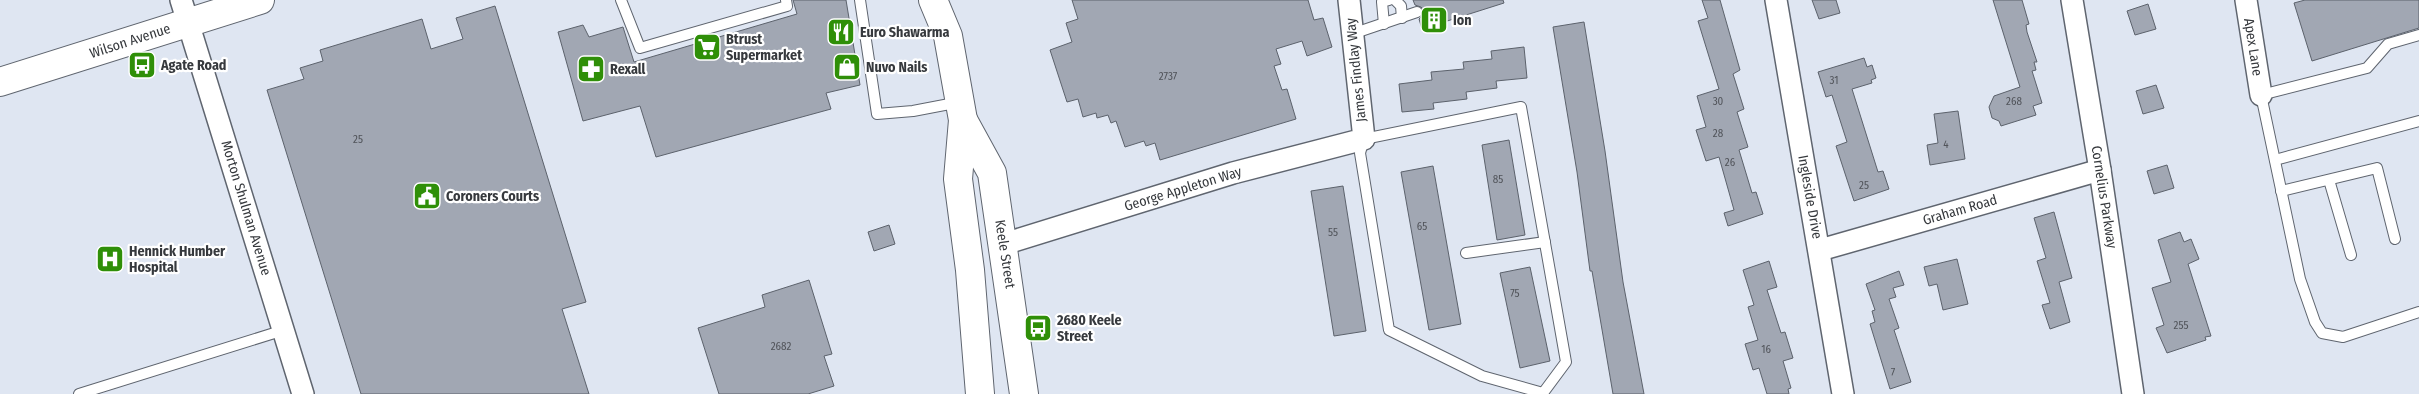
<svg xmlns="http://www.w3.org/2000/svg" width="2419" height="394" viewBox="0 0 2419 394" font-family="'Fira Sans Condensed',sans-serif">
  <style>
    .building { fill: #a1a7b3; stroke: #5c626c }
    .lines { fill: none; stroke-linecap: round; stroke-linejoin: round }
    .lane-casing { stroke: #5f656f; stroke-width: 12 }
    .street-casing { stroke: #5f656f; stroke-width: 24 }
    .secondary-casing { stroke: #5f656f; stroke-width: 30 }
    .lane { stroke: #fff; stroke-width: 10 }
    .street { stroke: #fff; stroke-width: 21 }
    .secondary { stroke: #fff; stroke-width: 28 }
    .labels { text-anchor: middle; dominant-baseline: central; stroke-width: 4.5; stroke-linejoin: round; paint-order: stroke }
    .number-label { font-size: 11px; fill: #51545a }
    .poi-label { font-size: 14px; font-weight: bold; fill: #36393d; stroke: #fff; text-anchor: start }
    .street-label { font-size: 14px; fill: #36393d; stroke: #fff }
  </style>
  <rect width="100%" height="100%" fill="#dfe6f2"/>
  <g class="building">
    <path d="M793 0H846L860 85 826 93 831 109 656 157 640 106 583 121 558 32 583 25 589 37 623 27 634 62 797 14Z"/>
    <path d="M1072 0H1308L1314 20 1323 18 1332 47 1307 56 1302 41 1276 49 1281 64 1274 66 1282 90 1287 89 1296 119 1160 160 1155 143 1146 146 1144 141 1125 147 1116 121 1111 123 1108 115 1097 118 1096 113 1083 117 1078 99 1067 102 1050 50 1072 42 1066 23 1078 19Z"/>
    <path d="M1413 0H1503L1504 3 1422 29 1419 19 1422 16 1424 10 1421 7 1415 5Z"/>
    <path d="M1702 0H1720L1740 70 1733 74 1744 109 1737 112 1748 147 1739 150 1752 193 1756 192 1763 214 1728 226 1724 213 1734 210 1719 157 1706 161 1696 130 1706 127 1697 96 1719 89 1698 21 1708 18Z"/>
    <path d="M1812 0H1836L1840 13 1819 19Z"/>
    <path d="M1993 0H2022L2029 24 2026 25 2027 32 2037 62H2034L2036 70 2032 71 2042 103 2033 106 2036 115 2001 126 1999 121 1992 118 1989 107 1994 96 2020 87Z"/>
    <path d="M2305 0H2419V28L2312 61 2294 3Z"/>
    <path d="M2148 4 2156 29 2135 35 2127 11Z"/>
    <path d="M495 6 586 302 562 309 589 394H361L267 90 304 79 300 68 323 61 320 50 422 19 431 49 463 39 456 18Z"/>
    <path d="M1584 22 1605 151 1623 282 1644 394H1613L1592 271H1590L1577 172 1553 27Z"/>
    <path d="M1524 47 1527 78 1496 81 1497 88 1466 92 1467 99 1433 103 1434 109 1402 112 1399 84 1432 80 1431 72 1464 69 1463 62 1492 59 1491 51Z"/>
    <path d="M1864 58 1867 67 1872 65 1876 78 1871 80 1872 83 1852 89 1878 172 1883 171 1889 189 1854 201 1836 146 1847 142 1832 95 1826 97 1818 72Z"/>
    <path d="M2156 85 2164 108 2143 114 2136 91Z"/>
    <path d="M1958 111 1965 159 1930 165 1927 145 1938 143 1934 114Z"/>
    <path d="M1509 140 1525 235 1497 240 1482 145Z"/>
    <path d="M2167 165 2174 188 2154 194 2147 171Z"/>
    <path d="M1433 166 1461 324 1429 330 1401 172Z"/>
    <path d="M1343 186 1366 331 1334 336 1311 191Z"/>
    <path d="M2054 212 2072 278 2059 282 2070 322 2050 329 2042 305 2050 303 2037 261 2046 258 2034 218Z"/>
    <path d="M889 225 895 244 874 251 868 232Z"/>
    <path d="M2180 232 2184 242 2191 239 2199 259 2188 264 2211 336 2205 337 2206 340 2167 353 2156 328 2164 325 2152 288 2171 282 2158 240Z"/>
    <path d="M1957 259 1968 304 1943 310 1937 284 1929 286 1924 267Z"/>
    <path d="M1769 261 1777 287 1767 290 1781 333 1785 332 1793 358 1783 361 1791 388 1788 389 1789 394H1767L1759 368 1753 370 1745 344 1758 340 1748 307 1754 305 1743 270Z"/>
    <path d="M1530 267 1550 361 1520 368 1500 273Z"/>
    <path d="M1899 271 1904 285 1893 288 1896 297 1889 299 1899 328 1894 330 1911 382 1890 389 1870 324 1875 322 1872 311 1875 310 1866 284Z"/>
    <path d="M809 280 832 354 824 356 834 386 808 394H719L698 328 765 307 762 295Z"/>
  </g>
  <g class="lines">
    <g class="lane-casing">
      <g id="lane">
        <path d="M621 0 640 48 787 6 786 0"/>
        <path d="M860 0 877 114 913 111 960 102"/>
        <path d="M1395 0 1401 6 1402 18"/>
        <path d="M1384 24 1382 2 1389 0"/>
        <path d="M1352 34 1417 12"/>
        <path d="M2419 35 2388 44 2367 68 2261 95 2300 279 2315 322 2322 333 2343 337 2419 312"/>
        <path d="M1521 107 1566 362 1543 393 1482 376 1389 330 1360 153 1364 139Z"/>
        <path d="M2275 160 2419 121"/>
        <path d="M2329 180 2351 255"/>
        <path d="M2281 191 2377 168 2395 239"/>
        <path d="M1466 253 1545 242"/>
        <path d="M79 394 284 330"/>
      </g>
    </g>
    <g class="street-casing">
      <g id="street">
        <path d="M181 0 303 394"/>
        <path d="M1776 0 1843 394"/>
        <path d="M2072 0 2100 170 2133 394"/>
        <path d="M2246 0 2261 95"/>
        <path d="M1004 244 1233 173 1364 139 1349 0"/>
        <path d="M1820 250 2100 170"/>
      </g>
    </g>
    <g class="secondary-casing">
      <g id="secondary">
        <path d="M933 0 948 36 963 120 958 179 970 270 980 394"/>
        <path d="M0 82 260 0"/>
        <path d="M963 120 992 173 1024 394"/>
      </g>
    </g>
    <use href="#lane" class="lane"/>
    <use href="#street" class="street"/>
    <use href="#secondary" class="secondary"/>
  </g>
  <defs>
    <g id="building-square" transform="scale(1.4375)"><rect x="-9" y="-9" width="18" height="18" rx="4" fill="#2f8f08" stroke="#fff"/><path d="M-4-6H4V6H1V3H-1V6H-4ZM-2.5-4.3h1.7v1.8h-1.7ZM.8-4.3h1.7v1.8H.8ZM-2.5-1h1.7V.8h-1.7ZM.8-1h1.7V.8H.8Z" fill="#fff"/></g>
    <g id="restaurant-square" transform="scale(1.4375)"><rect x="-9" y="-9" width="18" height="18" rx="4" fill="#2f8f08" stroke="#fff"/><path d="M-5-6h1v4h1v-4h1v4h1v-4h1v5L-1.5 .5V6h-2V.5L-5-1ZM5-6V6H3V1.5H1.5Q1.5-4 5-6Z" fill="#fff"/></g>
    <g id="supermarket-square" transform="scale(1.4375)"><rect x="-9" y="-9" width="18" height="18" rx="4" fill="#2f8f08" stroke="#fff"/><path d="M-6-5.5h2.5l.6 2H6L4.5 2H-2.5L-4.4-4H-6ZM-1.5 3.2a1.3 1.3 0 1 0 .1 0ZM3 3.2a1.3 1.3 0 1 0 .1 0Z" fill="#fff"/></g>
    <g id="bus-square" transform="scale(1.4375)"><rect x="-9" y="-9" width="18" height="18" rx="4" fill="#2f8f08" stroke="#fff"/><path d="M-5-6H5V4H4V6H2V4H-2V6H-4V4H-5ZM-3.5-4V0h7V-4ZM-3.5 1.2v1.5H-2V1.2ZM2 1.2v1.5H3.5V1.2Z" fill="#fff"/></g>
    <g id="shop-square" transform="scale(1.4375)"><rect x="-9" y="-9" width="18" height="18" rx="4" fill="#2f8f08" stroke="#fff"/><path d="M-5-2.5h2.3a2.7 3.5 0 0 1 5.4 0H5L5.5 6h-11ZM-1.5-2.5h3a1.5 2.3 0 0 0-3 0Z" fill="#fff"/></g>
    <g id="pharmacy-square" transform="scale(1.4375)"><rect x="-9" y="-9" width="18" height="18" rx="4" fill="#2f8f08" stroke="#fff"/><path d="M-2-6h4v4h4v4h-4v4h-4v-4h-4v-4h4Z" fill="#fff"/></g>
    <g id="civic-square" transform="scale(1.4375)"><rect x="-9" y="-9" width="18" height="18" rx="4" fill="#2f8f08" stroke="#fff"/><path d="M-.6-6.5H3V-4.5H.6V-3L4-1V1h2V6H-6V1h2V-1L-.6-3ZM-1.2 2.5V6h2.4V2.5Z" fill="#fff"/></g>
    <g id="hospital-square" transform="scale(1.4375)"><rect x="-9" y="-9" width="18" height="18" rx="4" fill="#2f8f08" stroke="#fff"/><path d="M-5-5h3v3.5h4V-5h3V5h-3V1.5h-4V5h-3Z" fill="#fff"/></g>
  </defs>
  <g fill-rule="evenodd">
    <use href="#building-square" x="1434" y="20"/>
    <use href="#restaurant-square" x="841" y="32"/>
    <use href="#supermarket-square" x="707" y="47"/>
    <use href="#bus-square" x="142" y="65"/>
    <use href="#shop-square" x="847" y="67"/>
    <use href="#pharmacy-square" x="591" y="69"/>
    <use href="#civic-square" x="427" y="196"/>
    <use href="#hospital-square" x="110" y="259"/>
    <use href="#bus-square" x="1038" y="328"/>
  </g>
  <g class="labels">
    <g class="number-label">
      <text x="1168" y="76">2737</text>
      <text x="1834" y="80">31</text>
      <text x="1718" y="101">30</text>
      <text x="2014" y="101">268</text>
      <text x="1718" y="133">28</text>
      <text x="358" y="139">25</text>
      <text x="1946" y="144">4</text>
      <text x="1730" y="162">26</text>
      <text x="1498" y="179">85</text>
      <text x="1864" y="185">25</text>
      <text x="1422" y="226">65</text>
      <text x="1333" y="232">55</text>
      <text x="1515" y="293">75</text>
      <text x="2181" y="325">255</text>
      <text x="781" y="346">2682</text>
      <text x="1766" y="349">16</text>
      <text x="1893" y="372">7</text>
    </g>
    <g class="poi-label">
      <text x="1453" y="20">Ion</text>
      <text x="860" y="32">Euro Shawarma</text>
      <text x="726" y="39">Btrust<tspan x="726" dy="16">Supermarket</tspan></text>
      <text x="161" y="65">Agate Road</text>
      <text x="866" y="67">Nuvo Nails</text>
      <text x="610" y="69">Rexall</text>
      <text x="446" y="196">Coroners Courts</text>
      <text x="129" y="251">Hennick Humber<tspan x="129" dy="16">Hospital</tspan></text>
      <text x="1057" y="320">2680 Keele<tspan x="1057" dy="16">Street</tspan></text>
    </g>
    <g class="street-label">
      <text transform="translate(130 41) rotate(-18)">Wilson Avenue</text>
      <text transform="translate(2253 47) rotate(81)">Apex Lane</text>
      <text transform="translate(1356 70) rotate(-96)">James Findlay Way</text>
      <text transform="translate(1183 189) rotate(-17)">George Appleton Way</text>
      <text transform="translate(1810 197) rotate(80)">Ingleside Drive</text>
      <text transform="translate(2104 197) rotate(81)">Cornelius Parkway</text>
      <text transform="translate(246 208) rotate(73)">Morton Shulman Avenue</text>
      <text transform="translate(1960 210) rotate(-16)">Graham Road</text>
      <text transform="translate(1005 254) rotate(81)">Keele Street</text>
    </g>
  </g>
</svg>
